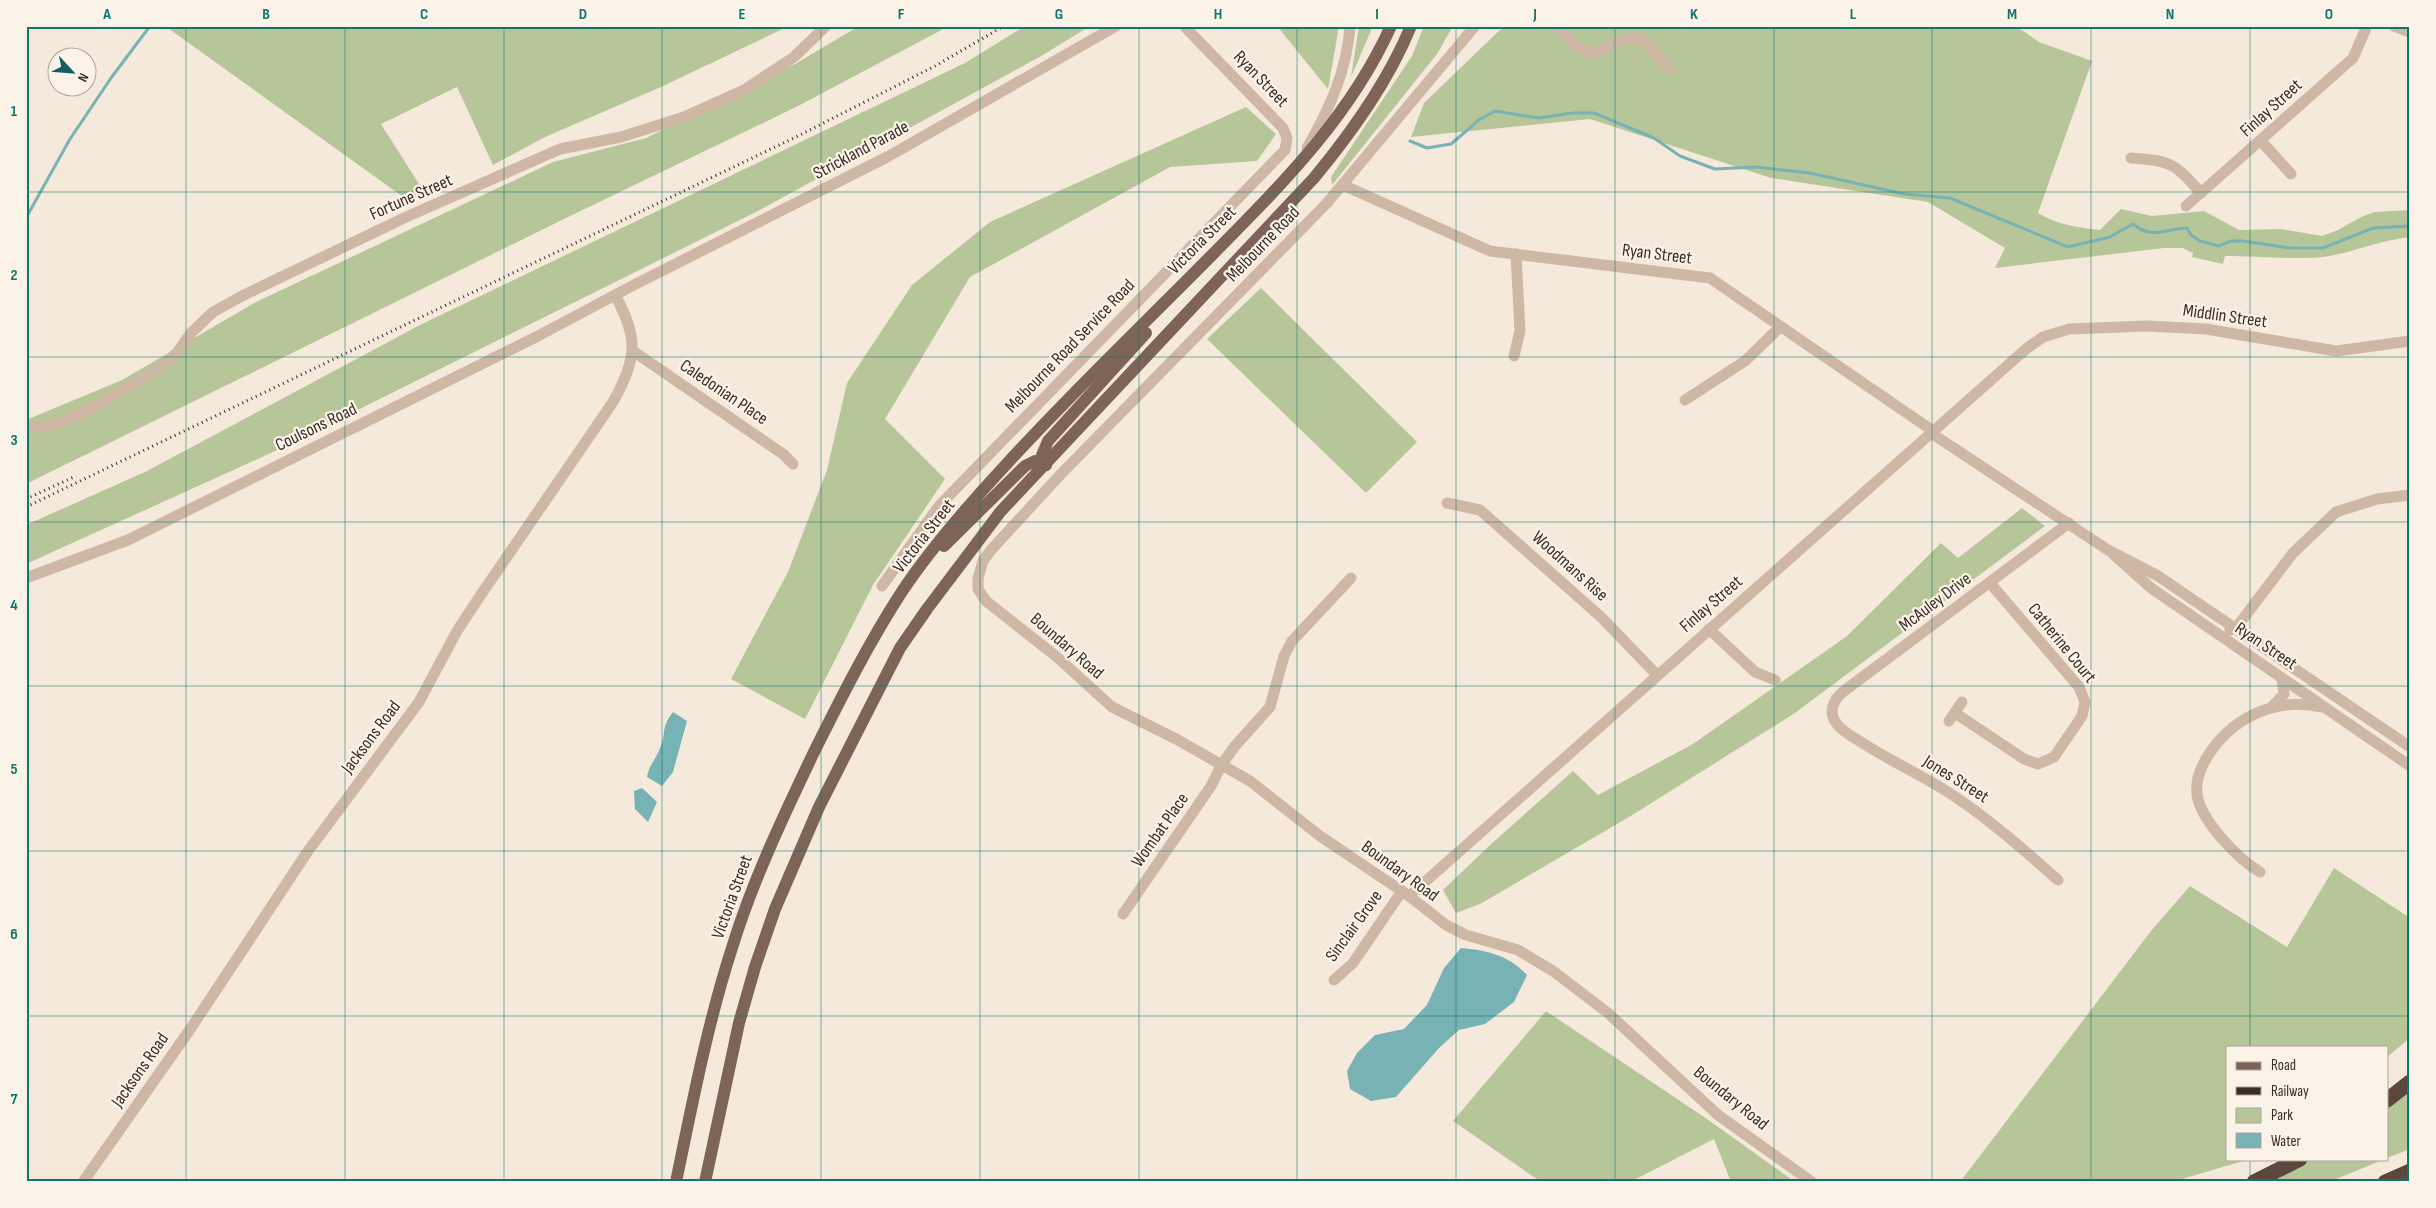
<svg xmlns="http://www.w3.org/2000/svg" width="2436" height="1208" viewBox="0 0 2436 1208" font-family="'Sofia Sans Condensed',sans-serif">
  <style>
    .green { fill: #b7c699 }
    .water { fill: #77b2b5 }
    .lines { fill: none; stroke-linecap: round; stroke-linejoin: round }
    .stream { stroke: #77b2b5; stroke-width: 3 }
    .minor { stroke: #ceb8a5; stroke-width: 11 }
    .major { stroke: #7d6457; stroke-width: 12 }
    .highway { stroke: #5c473d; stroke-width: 15 }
    .rail { stroke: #3a2d27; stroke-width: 3; stroke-dasharray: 1 4; stroke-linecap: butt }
    .grid { fill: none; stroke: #0f766e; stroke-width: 1; stroke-opacity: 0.55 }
    .labels { text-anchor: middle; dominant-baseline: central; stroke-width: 4.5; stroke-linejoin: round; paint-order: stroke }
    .street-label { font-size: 18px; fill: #3a2d27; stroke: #fcf3e8 }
    .neatline { fill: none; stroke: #0f766e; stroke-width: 2 }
    .grid-label { font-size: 16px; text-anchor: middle; font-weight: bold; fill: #0f766e }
  </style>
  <rect width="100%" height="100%" fill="#f5e9db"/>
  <g class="green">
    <path d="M165 26H789L661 87 545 137 493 165 457 87 381 124 426 195 406 199Z"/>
    <path d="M859 26H949L798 106 564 219 26 484V420L122 380 256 302 553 162 646 138 795 64Z"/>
    <path d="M1025 26H1090L1043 55 756 212 271 453 26 564V525L145 472 420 325 965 63Z"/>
    <path d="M1277 26H1339L1328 89Z"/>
    <path d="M1359 26H1373L1351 77Z"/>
    <path d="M1424 26H1453L1437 54 1332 185 1331 177 1412 56Z"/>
    <path d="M1504 26H2016L2039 42 2092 61 2038 213C2055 224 2080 228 2100 230L2121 209 2152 216 2204 211 2239 230 2281 229 2322 236 2338 230 2361 217 2375 212 2410 210V237C2380 240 2352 253 2323 257 2294 260 2255 256 2225 256L2223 264 2192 257 2193 253 2183 248H2164L1995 268 2005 248 1928 202 1771 178 1590 119 1411 137 1424 103Z"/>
    <path d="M1246 107 1276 134 1257 161 1170 167 970 277 885 419 945 479 873 585 805 719 731 679 788 572 827 470 847 383 912 285 990 222Z"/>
    <path d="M1261 288 1417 442 1366 493 1207 339Z"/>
    <path d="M2022 508 2045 526 1795 713 1629 817 1480 904 1456 913 1443 890 1489 846 1573 771 1598 795 1693 744 1847 636 1941 543 1958 558Z"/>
    <path d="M2334 868 2410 918V1038L2387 1057V1047H2227V1159H2250L2172 1182H1960L2151 931 2190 886 2287 947Z"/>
    <path d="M1546 1011 1707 1119 1795 1182H1731L1714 1139 1630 1182H1541L1453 1121Z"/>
    <path d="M2410 1092V1149L2387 1158V1108Z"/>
    <path d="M2311 1159H2385L2329 1182H2272Z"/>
  </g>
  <g class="water">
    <path d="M673 712 687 721 673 772 662 786 647 777C649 765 656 759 660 748 667 733 660 729 673 712Z"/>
    <path d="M642 788 657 802 648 822 635 809 634 791Z"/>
    <path d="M1461 948C1487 950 1510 956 1527 975L1514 1002 1485 1024 1459 1030 1439 1048 1396 1097 1371 1101 1350 1089 1347 1071 1357 1053 1375 1035 1404 1029 1427 1005 1444 968Z"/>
  </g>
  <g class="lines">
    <g class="stream">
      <path d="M1410 141 1427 148 1451 144 1479 120 1495 111 1539 118 1573 113H1594L1654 138 1680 156 1715 169 1756 167 1810 173 1904 194 1950 198 2068 247 2110 237 2133 224C2152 240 2165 229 2187 228L2191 235 2200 241 2219 246 2231 241H2243L2289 248H2323L2373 228 2410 226"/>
      <path d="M26 218 70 139 111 78 150 26"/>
    </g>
    <g class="minor">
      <path d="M1475 26 1327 203 1061 474 991 550 983 561 978 578V589L986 601 1057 657 1112 707 1178 740 1250 781 1320 836 1409 896 1446 925 1466 935 1518 950 1553 971 1608 1013 1718 1115 1812 1182"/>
      <path d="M1558 26 1576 45 1594 54C1641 30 1635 31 1670 69"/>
      <path d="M2394 26 2410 32"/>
      <path d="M2261 141 2291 174"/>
      <path d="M1307 148C1329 110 1347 71 1350 26"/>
      <path d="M2131 158C2172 161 2174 163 2201 193"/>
      <path d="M1343 185 1490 251 1710 278 1933 431"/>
      <path d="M2186 206 2353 58 2367 26"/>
      <path d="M633 351 783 454 793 464"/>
      <path d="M1514 356 1520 331 1516 254"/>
      <path d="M1685 400 1745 361 1780 327"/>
      <path d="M26 427H43L68 419 97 405 157 370 177 353 191 333 213 312 242 296 404 218 560 149 621 137 684 117 744 90 794 57 826 26"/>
      <path d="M1931 433 2108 550 2158 576 2410 747"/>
      <path d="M1447 503 1480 510 1601 617 1657 675"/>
      <path d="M2114 555 2151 588 2410 766"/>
      <path d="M26 578 128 540 538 336 630 287 889 156 1116 26"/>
      <path d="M882 586 939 506 1285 150 1287 138 1283 128 1184 26"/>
      <path d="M1709 629 1755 672 1775 680"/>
      <path d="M2230 630 2236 628 2293 553 2336 512 2377 499 2410 495"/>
      <path d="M2272 707 2284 694 2282 678"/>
      <path d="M1955 713 2024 759 2038 764 2054 757 2082 716 2085 702 2079 687 1990 583"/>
      <path d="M1949 721 1962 702"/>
      <path d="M2260 872C2238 859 2200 820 2197 794 2195 778 2202 764 2211 751 2236 716 2277 697 2321 707"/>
      <path d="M2058 880C2024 850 1989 819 1951 794 1922 775 1890 761 1861 742 1853 737 1843 732 1837 724 1827 712 1834 699 1844 691L2069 523"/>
      <path d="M1409 896 2026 349 2043 337 2069 329 2147 326 2206 329 2336 351 2410 341"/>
      <path d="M1123 914 1211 786 1222 764 1235 746 1270 707 1284 656 1292 641 1351 578"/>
      <path d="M1334 980 1353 963 1402 891"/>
      <path d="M83 1182 191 1028 308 851 419 702 457 631 480 596 613 402C637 358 639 339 615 295"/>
    </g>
    <g class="major">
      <path d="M1046 465 1042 455 1048 441 1146 333"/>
      <path d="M944 546 1025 466 1035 461 1046 465"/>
      <path d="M676 1182C692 1105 707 1026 731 951 752 882 783 817 814 752 841 698 868 644 901 593 930 549 966 508 1002 469 1069 395 1142 326 1212 255 1281 185 1350 117 1391 26"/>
      <path d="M705 1182 739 1023 755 967 775 909 819 807 900 648 927 609 1001 511 1314 178C1352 132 1388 82 1411 26"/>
    </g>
    <g class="highway">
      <path d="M2387 1100 2410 1082"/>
      <path d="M2254 1182 2300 1159"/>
      <path d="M2385 1182 2410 1171"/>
    </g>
    <g class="rail">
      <path d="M26 499 76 476"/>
      <path d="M26 507 798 136 935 66 1004 26"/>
    </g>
  </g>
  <path class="grid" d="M186 26V1182M345 26V1182M504 26V1182M662 26V1182M821 26V1182M980 26V1182M1139 26V1182M1297 26V1182M1456 26V1182M1615 26V1182M1774 26V1182M1932 26V1182M2091 26V1182M2250 26V1047M26 192H2410M26 357H2410M26 522H2410M26 686H2410M26 851H2410M26 1016H2410M2250 1159V1182"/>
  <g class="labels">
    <g class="street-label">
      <text transform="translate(1261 79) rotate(46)">Ryan Street</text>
      <text transform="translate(2271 108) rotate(-42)">Finlay Street</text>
      <text transform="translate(861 150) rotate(-28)">Strickland Parade</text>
      <text transform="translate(411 197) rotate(-24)">Fortune Street</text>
      <text transform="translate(1202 240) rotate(-45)">Victoria Street</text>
      <text transform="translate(1263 244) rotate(-46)">Melbourne Road</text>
      <text transform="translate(1657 254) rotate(7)">Ryan Street</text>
      <text transform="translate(2225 316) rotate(8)">Middlin Street</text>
      <text transform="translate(1070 346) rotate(-46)">Melbourne Road Service Road</text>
      <text transform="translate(724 392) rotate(34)">Caledonian Place</text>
      <text transform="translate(316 427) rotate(-26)">Coulsons Road</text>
      <text transform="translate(924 536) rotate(-52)">Victoria Street</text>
      <text transform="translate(1570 566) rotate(42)">Woodmans Rise</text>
      <text transform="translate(1935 602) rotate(-37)">McAuley Drive</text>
      <text transform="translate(1711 604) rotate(-41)">Finlay Street</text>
      <text transform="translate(2062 643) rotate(51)">Catherine Court</text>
      <text transform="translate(1067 646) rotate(41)">Boundary Road</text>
      <text transform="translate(2266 646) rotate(34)">Ryan Street</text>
      <text transform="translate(371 737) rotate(-53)">Jacksons Road</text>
      <text transform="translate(1956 779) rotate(32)">Jones Street</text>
      <text transform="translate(1160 830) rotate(-55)">Wombat Place</text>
      <text transform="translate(1400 871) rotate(36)">Boundary Road</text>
      <text transform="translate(732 897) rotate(-70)">Victoria Street</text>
      <text transform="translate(1354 926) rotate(-54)">Sinclair Grove</text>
      <text transform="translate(140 1070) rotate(-55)">Jacksons Road</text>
      <text transform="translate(1731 1098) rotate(39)">Boundary Road</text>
    </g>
  </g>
  <rect width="2436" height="1208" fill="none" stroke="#fcf3e8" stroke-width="55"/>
  <rect x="2226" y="1046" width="162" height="115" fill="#fcf3e8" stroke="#aea49b"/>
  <rect x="2236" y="1062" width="25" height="8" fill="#7d6457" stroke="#aea49b"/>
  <text x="2271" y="1070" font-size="15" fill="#3a2d27">Road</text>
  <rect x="2236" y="1087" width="25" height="8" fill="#3a2d27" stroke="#aea49b"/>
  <text x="2271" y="1096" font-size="15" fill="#3a2d27">Railway</text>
  <rect x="2236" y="1108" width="25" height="15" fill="#b7c699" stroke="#aea49b"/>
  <text x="2271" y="1120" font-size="15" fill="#3a2d27">Park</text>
  <rect x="2236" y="1133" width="25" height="15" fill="#77b2b5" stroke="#aea49b"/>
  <text x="2271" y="1146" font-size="15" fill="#3a2d27">Water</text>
  <g transform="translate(72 72) rotate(116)"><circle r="24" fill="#fcf3e8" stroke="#aea49b"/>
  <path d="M0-4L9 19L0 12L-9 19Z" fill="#185b60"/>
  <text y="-8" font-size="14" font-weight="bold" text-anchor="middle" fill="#3a2d27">N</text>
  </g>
  <rect x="28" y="28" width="2380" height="1152" class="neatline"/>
  <g class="grid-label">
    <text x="107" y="19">A</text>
    <text x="266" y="19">B</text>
    <text x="424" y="19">C</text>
    <text x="583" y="19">D</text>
    <text x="742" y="19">E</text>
    <text x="901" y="19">F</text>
    <text x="1059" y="19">G</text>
    <text x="1218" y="19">H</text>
    <text x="1377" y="19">I</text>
    <text x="1535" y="19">J</text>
    <text x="1694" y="19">K</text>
    <text x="1853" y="19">L</text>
    <text x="2012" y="19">M</text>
    <text x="2170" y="19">N</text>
    <text x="2329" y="19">O</text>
    <text x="14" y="116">1</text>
    <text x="14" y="280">2</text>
    <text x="14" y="445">3</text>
    <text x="14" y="610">4</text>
    <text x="14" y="774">5</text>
    <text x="14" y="939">6</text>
    <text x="14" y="1104">7</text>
  </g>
</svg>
